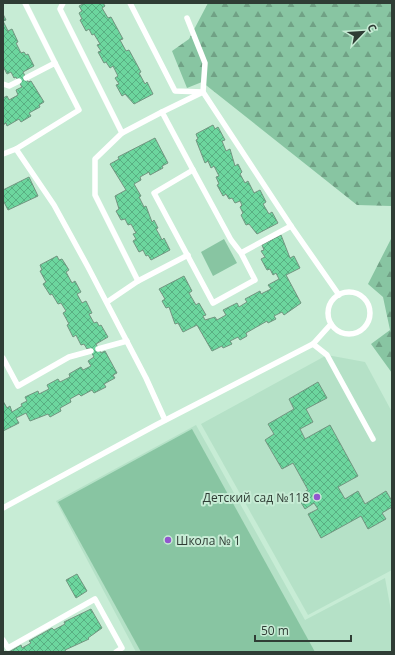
<svg xmlns="http://www.w3.org/2000/svg" width="395" height="655" viewBox="0 0 395 655" font-family="'Open Sans',sans-serif">
  <style>
    .built { fill: #b5e1c7 }
    .forest { fill: url(#forest-firs) }
    .park { fill: #88c5a2 }
    .building { fill: url(#building-cross-hatch); stroke: #729580 }
    .lines { fill: none; stroke-linecap: round; stroke-linejoin: round }
    .lane { stroke: #fff; stroke-width: 5.5 }
    .poi-dot { fill: #9257ce; stroke: #c7ecd5; stroke-width: 1.5 }
    .labels { text-anchor: middle; dominant-baseline: central; stroke-width: 4; stroke-linejoin: round; paint-order: stroke }
    .poi-label { font-size: 12px; fill: #2f3d35; stroke: #c7ecd5; text-anchor: end }
  </style>
  <defs>
    <pattern id="forest-firs" width="22" height="20" patternUnits="userSpaceOnUse"><rect width="22" height="20" fill="#88c5a2"/><path d="M5 1l3.5 6h-7zM16 11l3.5 6h-7z" fill="#70a185"/></pattern>
    <pattern id="building-cross-hatch" width="8" height="8" patternUnits="userSpaceOnUse"><rect width="8" height="8" fill="#6cd69e"/><path d="M0 0l8 8M0 8l8-8" fill="none" stroke="#59af82"/></pattern>
  </defs>
  <rect width="100%" height="100%" fill="#c7ecd5"/>
  <g class="built">
    <path d="M327 355 365 362 392 412V570L308 615 201 424Z"/>
    <path d="M196 425 305 620 385 578 392 616V652H136L56 501Z"/>
  </g>
  <g class="forest">
    <path d="M208 3H392L391 206 357 205 202 82 187 88 172 51 189 39Z"/>
    <path d="M392 237V373L371 344 390 330 383 297 368 284Z"/>
  </g>
  <g class="park">
    <path d="M224 239 237 263 213 276 201 252Z"/>
    <path d="M192 429 315 652H141L58 502Z"/>
  </g>
  <g class="building">
    <path d="M85 3H103L105 6 102 8 108 18 111 17 123 39 120 40 126 51 129 50 141 72 139 73 145 84 147 82 153 94 134 104 125 94 122 96 116 85 119 84 115 78 118 76 113 66 110 68 106 62 104 63 98 52 101 51 97 45 100 44 94 34 92 35 89 29 86 31 80 20 82 19 79 13 82 11 79 6Z"/>
    <path d="M3 14 6 20 3 21 8 31 12 29 18 42 16 43 21 53 24 52 26 55 28 54 34 66 23 72 28 82 31 81 44 102 39 105 40 107 29 113 31 116 21 122 19 119 7 126 6 123 3 125V98L7 96 9 100 18 95 16 90 22 87 16 77 14 78 11 72 7 74 3 66Z"/>
    <path d="M213 125 215 129 218 127 225 140 222 141 226 151 230 149 235 166 238 164 242 172 240 174 245 183 248 181 254 193 260 190 266 202 263 204 269 214 272 212 278 223 257 234 249 224 246 225 241 215 243 213 240 207 242 205 240 201 235 203 232 198 229 199 226 194 223 196 217 185 219 184 216 177 219 176 214 166 211 168 208 161 205 163 196 140 198 139 196 134Z"/>
    <path d="M155 138 168 163 162 166 163 168 150 175 149 172 140 177 141 180 134 184 141 196 139 197 144 207 146 206 152 222 154 220 158 228 156 229 159 234 162 240 164 238 170 250 151 260 148 255 146 256 143 250 139 252 133 241 136 239 133 234 136 233 131 224 128 225 125 219 121 220 116 211 119 209 115 196 126 190 110 164 119 159 118 157Z"/>
    <path d="M29 177 38 196 8 210 3 200V190Z"/>
    <path d="M281 235 290 258 294 256 300 268 286 275 301 303 284 315 282 312 274 316 276 319 268 323 267 321 246 333 247 336 240 340 238 337 230 341 232 344 223 348 222 346 212 351 197 325 183 332 178 323 175 324 169 307 166 308 162 301 165 299 159 289 184 276 192 291 189 293 196 305 199 303 206 315 203 316 205 320 215 317 217 320 226 315 223 310 237 303 239 307 247 302 245 299 260 291 261 294 271 289 268 285 279 279 276 273 273 275 270 269 267 270 261 259 265 257 261 251 264 250 262 245Z"/>
    <path d="M57 256 59 260 62 259 69 270 66 272 72 283 75 281 81 292 77 294 82 303 86 301 92 313 89 314 94 323 97 322 99 326 101 325 108 337 96 344 101 353 105 351 117 373 113 375 115 378 104 384 106 387 94 393 92 390 81 396 79 394 70 399 71 402 60 408 61 411 50 417 48 414 30 421 26 413 16 418 19 423 3 431V401L7 408 10 406 12 412 22 406 21 404 27 401 25 397 38 391 39 394 49 389 47 385 58 379 60 382 70 377 69 374 81 367 83 370 91 366 88 361 94 357 89 348 87 349 84 344 81 345 76 335 73 337 67 325 69 324 63 313 66 311 61 303 58 304 52 294 50 295 43 284 46 282 40 271 42 270 40 265Z"/>
    <path d="M318 382 327 398 306 409 313 422 300 429 305 439 330 425 358 476 338 487 345 499 358 491 365 504 386 491 392 501V507L382 513 386 519 368 529 361 516 321 538 308 514 318 509 314 503 305 509 297 496 308 490 293 463 282 469 265 440 274 434 268 424 294 409 289 399Z"/>
    <path d="M77 574 87 591 76 598 66 580Z"/>
    <path d="M91 609 102 628 88 638 89 639 65 650 66 652H9L21 645 22 648 31 643 29 641 52 628 54 630 65 624 64 622Z"/>
  </g>
  <g class="lines">
    <g class="lane">
      <path d="M25 3 55 63"/>
      <path d="M63 3 60 9 122 133"/>
      <path d="M130 3 175 91 203 92 291 226"/>
      <path d="M187 18 205 63 203 92 162 112 193 170"/>
      <path d="M3 84 9 86 19 81"/>
      <path d="M16 149 79 110 55 63 26 78"/>
      <path d="M3 154 16 149 54 205 88 267 146 378 165 420"/>
      <path d="M241 253 255 280 213 303 154 193 193 170 231 240 241 253 291 226 339 295"/>
      <path d="M138 281 95 195V159L122 133 162 112"/>
      <circle cx="349" cy="313" r="21"/>
      <path d="M107 302 138 281 188 255"/>
      <path d="M313 344 327 355 373 439"/>
      <path d="M98 349 127 341"/>
      <path d="M3 358 18 386 69 357 91 351"/>
      <path d="M3 508 156 425 313 344 331 324"/>
      <path d="M3 640 8 648 95 599 122 648 116 652"/>
    </g>
  </g>
  <g class="poi-dot">
    <circle cx="317" cy="497" r="4"/>
    <circle cx="168" cy="540" r="4"/>
  </g>
  <g class="labels">
    <g class="poi-label">
      <text x="309" y="497">Детский сад №118</text>
      <text x="176" y="540" text-anchor="start">Школа № 1</text>
    </g>
  </g>
  <rect width="395" height="655" fill="none" stroke="#2f3d35" stroke-width="8"/>
  <g transform="translate(363 32) rotate(65)" stroke="#c7ecd5" stroke-width="3" paint-order="stroke">
  <path d="M0-3L7 15L0 10L-7 15Z" fill="#2f3d35"/>
  <text y="-6" font-size="11" font-weight="bold" text-anchor="middle" fill="#2f3d35">С</text>
  </g>
  <path d="M255 635v6h96v-6" fill="none" stroke="#2f3d35" stroke-width="2"/>
  <text x="261" y="635" font-size="12" fill="#2f3d35" stroke="#c7ecd5" stroke-width="3" paint-order="stroke">50 m</text>
</svg>
